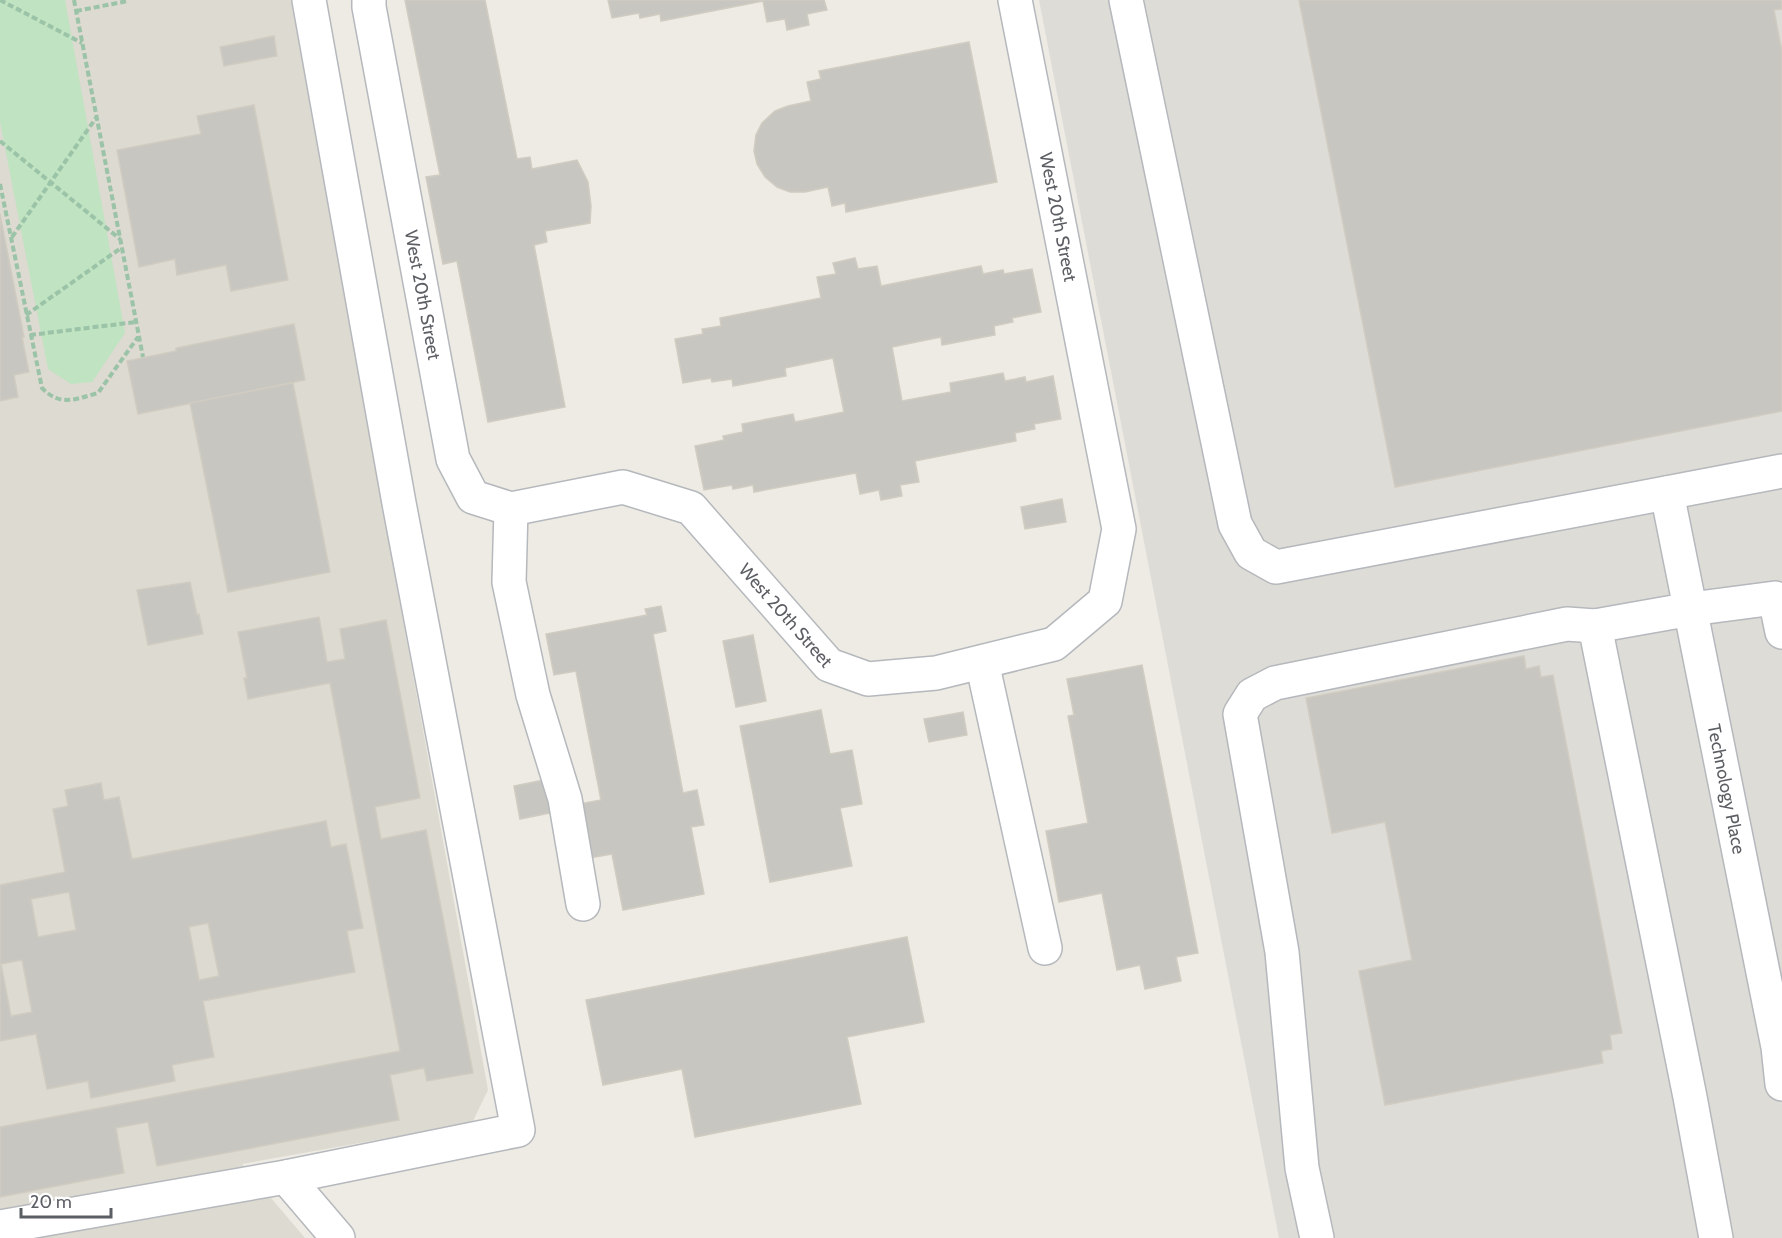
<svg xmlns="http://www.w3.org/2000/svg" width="1782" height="1238" viewBox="0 0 1782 1238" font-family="Cabin,sans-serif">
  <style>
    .industrial { fill: #dedcd7 }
    .education { fill: #dddad1 }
    .green { fill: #c0e3c1 }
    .building { fill: #c8c6c0; stroke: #d1ccc1; stroke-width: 1.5; fill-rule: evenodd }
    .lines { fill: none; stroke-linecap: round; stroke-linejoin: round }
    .minor-casing { stroke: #b5b8bc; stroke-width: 36 }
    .path { stroke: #9ac3a7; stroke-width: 4; stroke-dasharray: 6 3; stroke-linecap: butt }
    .minor { stroke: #fff; stroke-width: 33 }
    .labels { text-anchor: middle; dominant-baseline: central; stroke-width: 4.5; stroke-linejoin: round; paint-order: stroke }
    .street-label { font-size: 18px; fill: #5b5e63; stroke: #fff }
  </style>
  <rect width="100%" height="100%" fill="#edebe3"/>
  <path class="industrial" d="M1039 0H1782V1238H1279Z"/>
  <path class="education" d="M0 0H291L488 1090 472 1123 242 1164 305 1238H0Z"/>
  <path class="green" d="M0 0H65L125 333 92 382 71 384 48 369 0 122Z"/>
  <g class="building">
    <path d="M405 0H485L517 159 530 157 532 169 577 160 588 182 591 206 590 223 545 231 547 242 534 245 565 407 488 422 457 261 443 264 426 177 440 175Z"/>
    <path d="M608 0H824L827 10 807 14 809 25 787 30 785 19 767 22 763 1 661 21 660 14 640 18 639 13 612 18Z"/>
    <path d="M1299 0H1781L1782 9 1774 10 1782 52V411L1395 487Z"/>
    <path d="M274 36 277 56 224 66 220 47Z"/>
    <path d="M969 42 997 182 846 212 845 203 832 206 828 187 805 192H790L777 187 765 177 757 164 754 151 756 135 762 123 775 111 788 106 811 101 807 82 821 79 819 71Z"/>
    <path d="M254 105 288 280 231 291 226 265 177 275 175 259 139 267 117 150 201 134 197 116Z"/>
    <path d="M0 214 24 337H22L29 372 14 375 18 397 0 401Z"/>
    <path d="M855 258 858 269 877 266 881 286 981 266 983 274 1003 270 1004 274 1032 269 1041 312 1012 318 1013 322 994 326 995 335 942 345 941 337 892 347 902 401 951 392 950 383 1003 373 1005 381 1025 377 1026 382 1053 376 1061 419 1034 424 1035 429 1015 433 1016 441 915 461 919 482 900 485 902 496 881 500 879 490 860 494 856 473 754 492 753 485 733 489 732 485 704 490 695 446 724 440 723 436 743 432 742 424 793 414 795 422 844 412 833 358 785 368 786 376 733 386 732 379 712 382 711 378 683 383 675 339 703 334 702 329 721 326 720 318 821 298 817 277 836 274 833 263Z"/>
    <path d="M294 324 305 380 138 414 127 361 176 351V348Z"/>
    <path d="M293 383 330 572 228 592 190 403Z"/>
    <path d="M1062 499 1066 522 1025 529 1021 507Z"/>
    <path d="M190 582 197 615 199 614 203 634 148 645 137 590Z"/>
    <path d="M661 606 666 631 653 634 683 793 697 790 704 825 691 827 704 894 623 910 612 854 590 858 579 804 601 800 576 671 554 675 546 634 647 615 645 609Z"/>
    <path d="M319 617 327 662 345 659 340 629 386 620 420 798 375 807 381 839 426 830 473 1073 427 1081 424 1068 390 1075 399 1120 157 1166 148 1122 116 1128 124 1173 0 1197V1127L400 1051 330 683 248 699 244 678H247L238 632Z"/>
    <path d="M753 635 766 701 736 707 723 641Z"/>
    <path d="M1524 656 1526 669 1539 666 1541 677 1553 675 1622 1033 1610 1035 1612 1049 1601 1051 1603 1063 1385 1105 1359 971 1412 960 1385 822 1332 833 1306 698Z"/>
    <path d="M1142 665 1198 953 1176 957 1181 981 1145 989 1140 965 1117 970 1102 893 1059 902 1046 831 1088 823 1068 716 1074 715 1067 679Z"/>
    <path d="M821 710 830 754 852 750 862 804 840 808 852 866 770 882 740 726Z"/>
    <path d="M963 712 967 735 929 742 924 719Z"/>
    <path d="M549 779 555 812 520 819 514 786Z"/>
    <path d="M101 783 104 800 119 797 132 859 326 821 331 847 346 844 363 928 347 931 355 972 203 1001 214 1057 172 1065 175 1081 91 1098 88 1081 47 1089 36 1034 0 1041V885L65 872 53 809 68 806 65 790ZM69 892 76 930 38 937 31 899ZM208 923 219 976 199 980 189 927ZM22 960 32 1012 11 1016 1 964Z"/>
    <path d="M907 937 924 1022 847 1037 861 1104 695 1137 682 1069 603 1085 586 1000Z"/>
  </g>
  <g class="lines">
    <g class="minor-casing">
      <g id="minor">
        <path id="s1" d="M369 0V7L453 459 473 497 511 509 623 487 691 508 829 665 868 679 936 673 1054 644 1105 601 1119 529 1015 0"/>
        <path d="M1126 0 1235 524 1251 553 1276 567 1782 471"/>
        <path id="s2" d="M1667 493 1778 1047 1782 1084"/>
        <path d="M511 509 509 582 533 695 565 799 583 904"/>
        <path d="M1595 626 1690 1097 1716 1238"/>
        <path d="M982 662 1045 948"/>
        <path d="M286 1177 338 1238"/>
        <path d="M0 1227 286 1177 518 1130 399 503 309 0"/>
        <path d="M1317 1238 1302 1168 1282 952 1240 714 1252 695 1275 683 1567 624 1595 626 1691 609 1775 598 1782 632"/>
      </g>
    </g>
    <g class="path">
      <path d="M0 0 82 43"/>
      <path d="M74 0 143 357"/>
      <path d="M76 11 128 1"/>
      <path d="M0 141 120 239"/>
      <path d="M0 184 42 388C60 407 76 399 98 393L138 337"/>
      <path d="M12 237 96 118"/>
      <path d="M26 315 121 248"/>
      <path d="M30 335 136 322"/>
    </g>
    <use href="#minor" class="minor"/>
  </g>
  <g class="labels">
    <g class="street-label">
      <text transform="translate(1058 217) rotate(79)">West 20th Street</text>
      <text stroke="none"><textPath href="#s1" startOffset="300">West 20th Street</textPath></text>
      <text stroke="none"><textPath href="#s1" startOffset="878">West 20th Street</textPath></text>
      <text stroke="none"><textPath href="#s2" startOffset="302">Technology Place</textPath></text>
    </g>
  </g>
  <path d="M21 1208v9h90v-9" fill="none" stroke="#5b5e63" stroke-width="3"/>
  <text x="30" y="1208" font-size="18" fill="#5b5e63" stroke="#ffffff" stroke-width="4.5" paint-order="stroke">20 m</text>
</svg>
